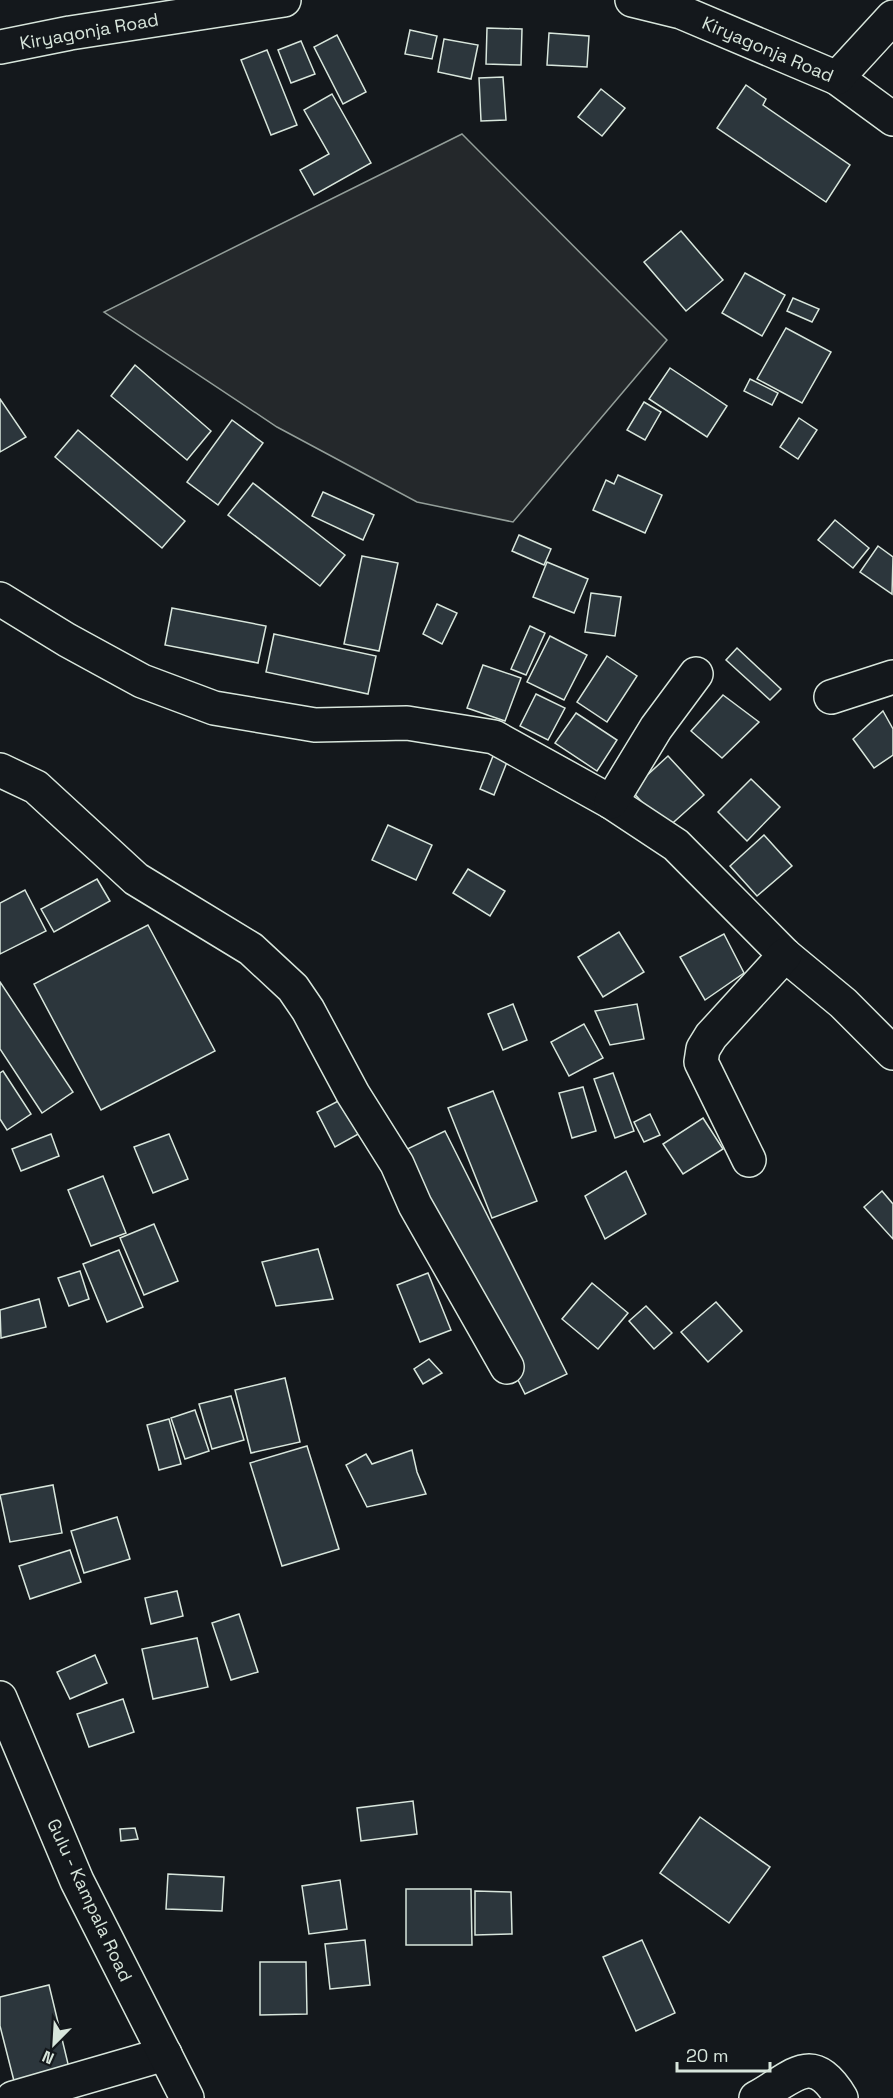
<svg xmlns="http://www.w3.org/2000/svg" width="893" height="2098" viewBox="0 0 893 2098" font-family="'Space Grotesk',sans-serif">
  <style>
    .parking { fill: #24282b; stroke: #939e99; stroke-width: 1.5 }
    .building { fill: #2c363c; stroke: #d8e6dc; stroke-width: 1.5 }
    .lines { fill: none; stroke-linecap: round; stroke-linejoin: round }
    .minor-casing { stroke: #d8e6dc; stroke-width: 36 }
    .major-casing { stroke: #d8e6dc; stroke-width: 36 }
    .minor { stroke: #14181c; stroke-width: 33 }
    .major { stroke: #14181c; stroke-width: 33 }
    .labels { text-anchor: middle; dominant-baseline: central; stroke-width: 4.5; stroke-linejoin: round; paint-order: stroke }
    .street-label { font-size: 18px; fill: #d8e6dc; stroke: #14181c }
  </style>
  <rect width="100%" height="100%" fill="#14181c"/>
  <path class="parking" d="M462 134 667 340 513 522 417 502 277 427 104 312Z"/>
  <g class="building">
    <path d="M487 28 522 29 521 65 486 64Z"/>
    <path d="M410 30 437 36 432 59 405 54Z"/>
    <path d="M549 33 589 36 587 67 547 65Z"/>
    <path d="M337 35 366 92 343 104 314 47Z"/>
    <path d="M444 39 478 45 471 79 438 72Z"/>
    <path d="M301 41 315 74 291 83 278 50Z"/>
    <path d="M267 50 297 125 271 135 241 60Z"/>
    <path d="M503 77 506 120 481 121 479 78Z"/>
    <path d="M746 85 766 99 763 105 850 165 826 202 717 128Z"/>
    <path d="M601 89 625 108 602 136 578 117Z"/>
    <path d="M332 94 371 163 314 195 300 170 329 154 304 110Z"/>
    <path d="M681 231 723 280 686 311 644 262Z"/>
    <path d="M745 273 785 295 762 336 722 313Z"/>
    <path d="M793 298 819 309 812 322 787 311Z"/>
    <path d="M786 328 831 352 802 403 757 379Z"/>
    <path d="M135 365 211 431 187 460 111 396Z"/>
    <path d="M670 368 727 406 707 437 649 399Z"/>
    <path d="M750 379 778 393 772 405 744 391Z"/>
    <path d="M0 399 26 437 0 452Z"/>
    <path d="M644 402 661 412 645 440 627 430Z"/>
    <path d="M799 418 817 430 798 459 780 447Z"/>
    <path d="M232 420 263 443 218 505 187 482Z"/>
    <path d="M78 430 185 521 162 548 55 457Z"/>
    <path d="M618 475 662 495 645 533 593 510 606 480 614 484Z"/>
    <path d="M253 483 345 555 320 586 228 515Z"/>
    <path d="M323 492 374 515 363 540 312 516Z"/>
    <path d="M835 520 869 548 853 568 818 540Z"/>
    <path d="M519 535 551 549 544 565 512 551Z"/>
    <path d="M878 546 893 557 892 594 860 572Z"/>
    <path d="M362 556 398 563 379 651 344 644Z"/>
    <path d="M547 562 588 579 574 613 533 597Z"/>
    <path d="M591 593 621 597 615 636 585 632Z"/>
    <path d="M437 604 457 613 442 644 423 634Z"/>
    <path d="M172 608 266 626 258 663 165 645Z"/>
    <path d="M530 626 545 633 526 675 511 669Z"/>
    <path d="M274 634 376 656 368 694 266 672Z"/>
    <path d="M550 636 587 655 564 700 527 682Z"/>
    <path d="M737 648 781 689 770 700 726 660Z"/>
    <path d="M607 656 637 676 607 722 577 702Z"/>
    <path d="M483 665 521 678 505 721 467 708Z"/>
    <path d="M536 694 565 708 548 740 520 726Z"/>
    <path d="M723 695 759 722 722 758 691 731Z"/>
    <path d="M883 711 893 729V755L874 768 853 739Z"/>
    <path d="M576 713 617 740 597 771 555 743Z"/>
    <path d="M493 756 507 762 494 795 480 789Z"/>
    <path d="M668 756 704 795 666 829 631 790Z"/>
    <path d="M751 779 780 807 747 841 718 812Z"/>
    <path d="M388 825 432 845 416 880 372 860Z"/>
    <path d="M764 835 792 866 757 896 730 866Z"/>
    <path d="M468 869 505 891 490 916 453 893Z"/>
    <path d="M97 879 110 901 54 932 41 909Z"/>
    <path d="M25 890 46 931 0 954V903Z"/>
    <path d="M148 925 215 1051 101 1110 34 984Z"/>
    <path d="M619 932 644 972 603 997 578 957Z"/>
    <path d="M724 934 744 973 705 1000 680 957Z"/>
    <path d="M0 982 73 1092 42 1113 0 1049Z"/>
    <path d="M513 1004 527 1040 503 1050 488 1014Z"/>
    <path d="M637 1004 644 1039 610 1045 595 1011Z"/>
    <path d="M584 1024 603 1058 569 1076 551 1042Z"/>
    <path d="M3 1071 31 1114 7 1130 0 1119V1073Z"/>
    <path d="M613 1073 634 1131 615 1138 594 1079Z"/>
    <path d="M583 1087 596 1131 572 1138 559 1093Z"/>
    <path d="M493 1091 537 1201 492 1218 448 1108Z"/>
    <path d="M344 1098 362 1132 335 1147 317 1112Z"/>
    <path d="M650 1114 660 1135 644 1142 634 1122Z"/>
    <path d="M703 1118 723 1149 683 1174 663 1144Z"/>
    <path d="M445 1131 567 1374 525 1394 403 1151Z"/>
    <path d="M51 1134 59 1156 21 1171 12 1149Z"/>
    <path d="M169 1134 188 1179 153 1193 134 1147Z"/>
    <path d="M626 1171 646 1214 605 1239 585 1196Z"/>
    <path d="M103 1176 126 1233 91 1246 68 1190Z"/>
    <path d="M882 1191 893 1204V1239L864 1207Z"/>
    <path d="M154 1224 178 1281 144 1295 120 1238Z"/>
    <path d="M318 1249 333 1299 276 1306 262 1262Z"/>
    <path d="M119 1250 143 1307 107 1322 83 1264Z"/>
    <path d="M80 1271 89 1299 69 1306 58 1278Z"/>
    <path d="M428 1273 451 1330 420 1342 397 1285Z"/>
    <path d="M592 1283 628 1313 598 1349 562 1319Z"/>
    <path d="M39 1299 46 1327 1 1338 0 1310Z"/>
    <path d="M716 1302 742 1331 708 1362 681 1332Z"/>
    <path d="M646 1306 672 1333 654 1349 629 1321Z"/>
    <path d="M429 1359 442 1373 423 1384 414 1369Z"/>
    <path d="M285 1378 300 1442 251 1453 235 1390Z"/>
    <path d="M231 1396 244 1440 212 1449 199 1404Z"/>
    <path d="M195 1410 209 1451 185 1459 171 1418Z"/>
    <path d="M169 1419 181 1464 159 1470 147 1425Z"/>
    <path d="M307 1446 339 1549 282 1566 250 1463Z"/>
    <path d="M412 1450 417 1472 426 1494 367 1507 346 1465 366 1454 372 1464Z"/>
    <path d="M53 1485 62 1533 10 1542 0 1495Z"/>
    <path d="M117 1517 130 1559 84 1573 71 1531Z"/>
    <path d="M70 1550 81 1582 30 1599 19 1566Z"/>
    <path d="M177 1591 183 1616 151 1624 145 1598Z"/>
    <path d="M239 1614 258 1672 231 1680 212 1623Z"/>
    <path d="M197 1638 208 1687 153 1699 142 1649Z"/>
    <path d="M95 1655 107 1683 70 1699 57 1672Z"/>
    <path d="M123 1699 134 1732 89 1747 77 1714Z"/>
    <path d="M413 1801 417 1834 361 1841 357 1808Z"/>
    <path d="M700 1817 770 1867 729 1923 660 1873Z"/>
    <path d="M135 1828 138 1839 121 1841 120 1829Z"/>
    <path d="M168 1874 224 1877 222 1911 166 1909Z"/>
    <path d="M340 1880 347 1929 309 1934 302 1886Z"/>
    <path d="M406 1889H471L472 1945H406Z"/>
    <path d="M475 1891 511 1892 512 1934 475 1935Z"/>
    <path d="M365 1940 370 1985 330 1989 325 1944Z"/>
    <path d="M642 1940 675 2013 636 2031 603 1957Z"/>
    <path d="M260 1962H306L307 2014 260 2015Z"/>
    <path d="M49 1985 69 2068 14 2081 0 2026V1997Z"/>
  </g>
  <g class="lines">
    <g class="minor-casing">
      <g id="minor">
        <path d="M632 0 681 12 837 78 893 119"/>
        <path d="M0 47 70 33 284 0"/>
        <path d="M837 78 893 17"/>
        <path d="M0 599 67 640 142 681 214 708 315 725 407 723 494 737 611 802 676 845 785 955 843 1003 893 1053"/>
        <path d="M831 697 893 677"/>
        <path d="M0 770 36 787 136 879 251 949 293 988 308 1010 353 1094 397 1164 415 1205 507 1367"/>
        <path d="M611 802 656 728 696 674"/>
        <path d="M749 1160 701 1062 703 1049 711 1036 785 955"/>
        <path d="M13 2098 165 2054"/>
        <path d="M756 2098C792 2079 812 2048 841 2098"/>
      </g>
    </g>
    <g class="major-casing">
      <path id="major" d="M0 1698 77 1881 187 2098"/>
    </g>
    <use href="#minor" class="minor"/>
    <use href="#major" class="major"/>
  </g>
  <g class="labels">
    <g class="street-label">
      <text transform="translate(89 31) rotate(-10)">Kiryagonja Road</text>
      <text transform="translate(768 49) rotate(23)">Kiryagonja Road</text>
      <text transform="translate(90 1900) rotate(65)">Gulu - Kampala Road</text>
    </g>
  </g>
  <g transform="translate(54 2044) rotate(204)" stroke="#14181c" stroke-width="4.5" paint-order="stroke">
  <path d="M0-4.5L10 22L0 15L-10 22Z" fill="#d8e6dc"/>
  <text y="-9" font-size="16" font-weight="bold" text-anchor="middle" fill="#d8e6dc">N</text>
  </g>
  <path d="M677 2062v9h93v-9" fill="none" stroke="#d8e6dc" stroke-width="3"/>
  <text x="686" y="2062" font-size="18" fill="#d8e6dc" stroke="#14181c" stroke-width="4.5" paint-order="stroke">20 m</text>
</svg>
